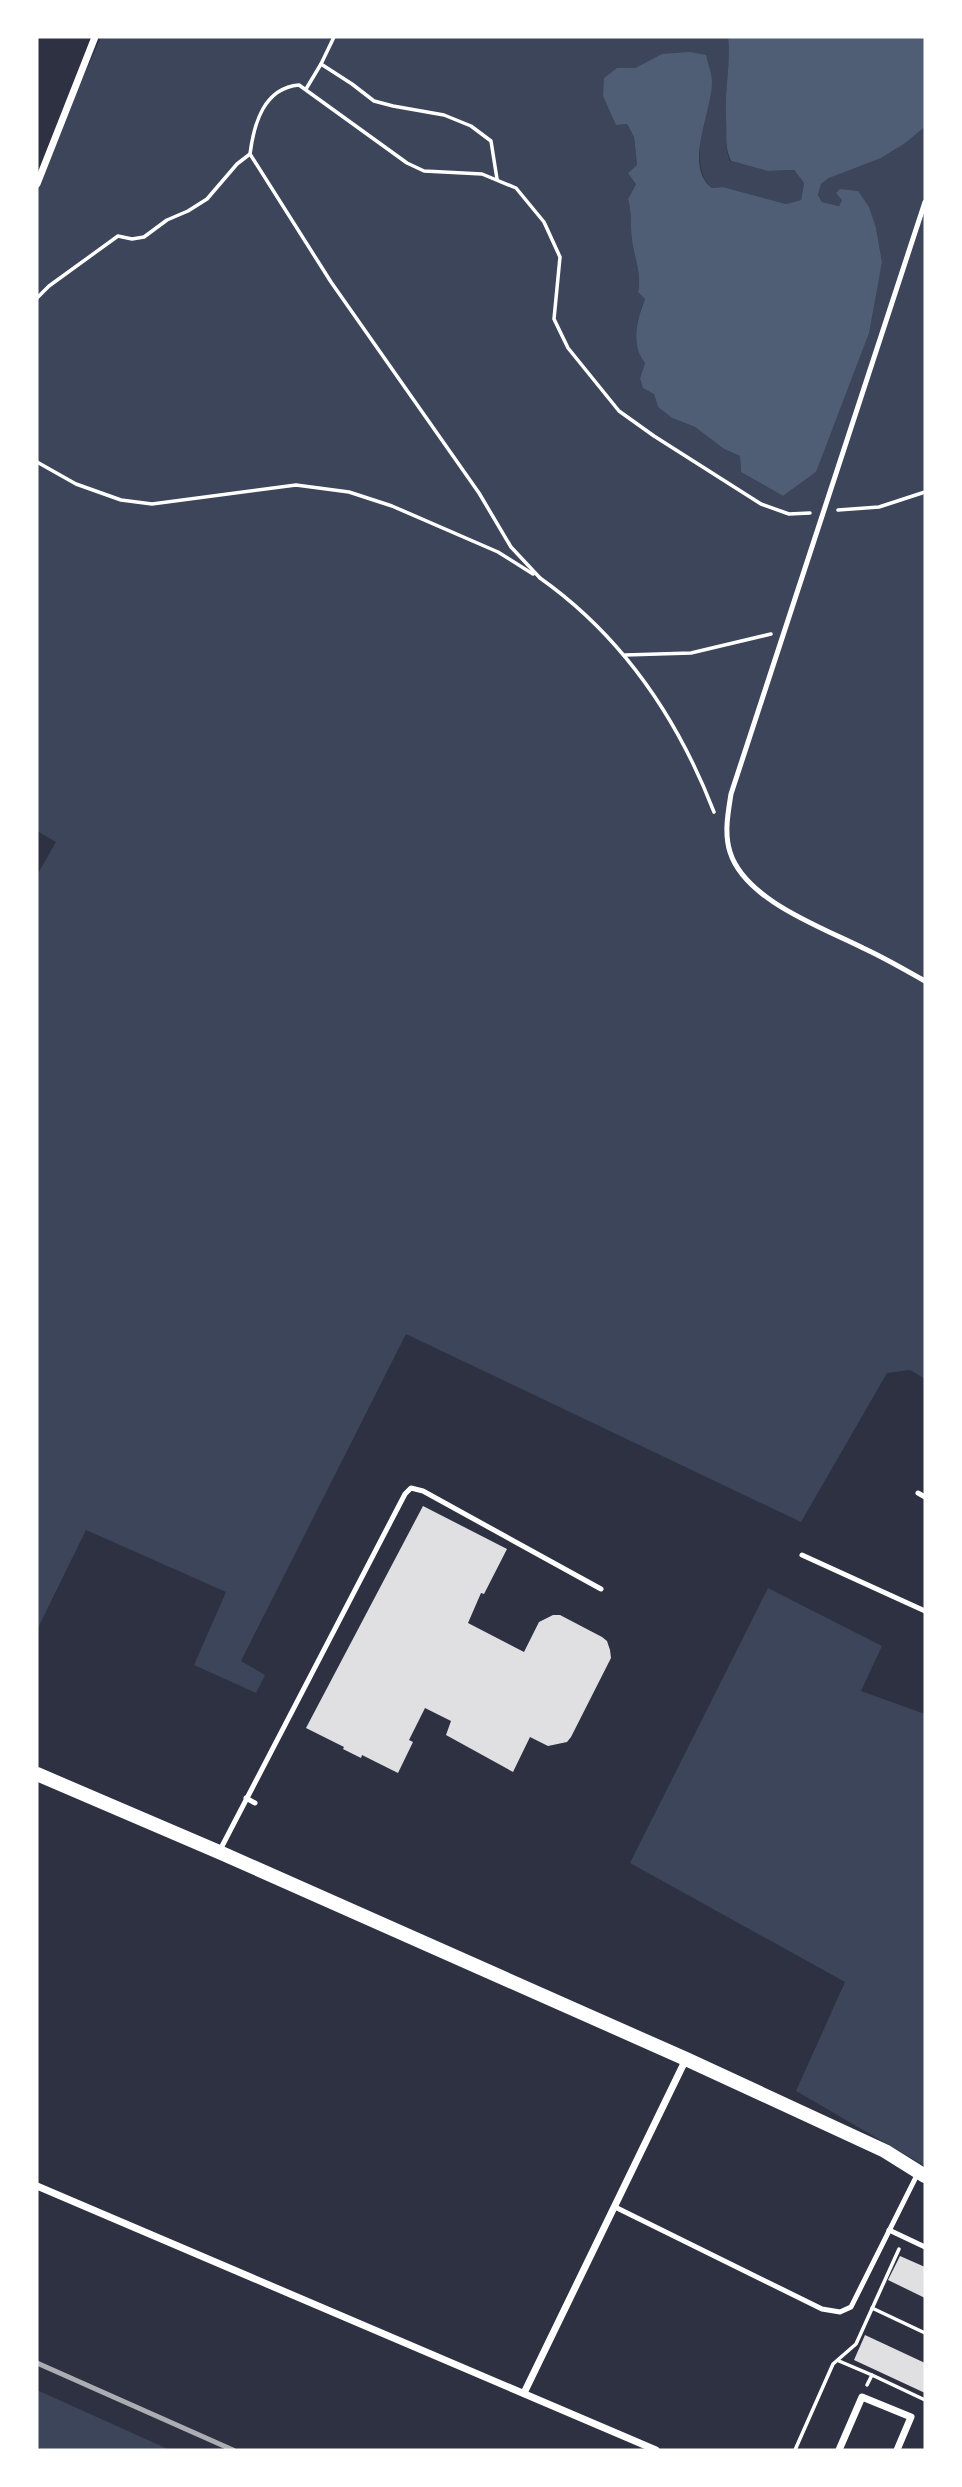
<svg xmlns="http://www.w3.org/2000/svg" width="962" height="2487" viewBox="0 0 962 2487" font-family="'Crimson Pro',serif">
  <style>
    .green { fill: #3c4559 }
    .water { fill: #4f5d75 }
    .building { fill: #e0e0e3 }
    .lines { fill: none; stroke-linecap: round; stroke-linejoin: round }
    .path { stroke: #fff; stroke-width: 3.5 }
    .service { stroke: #fff; stroke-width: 5 }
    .minor { stroke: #fff; stroke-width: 7 }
    .secondary { stroke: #fff; stroke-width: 14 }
    .rail { stroke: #abadb3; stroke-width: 5 }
  </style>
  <rect width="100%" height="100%" fill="#2d3142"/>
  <g class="green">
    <path d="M101 37H728C731 64 724 91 726 119 727 134 724 146 730 161L768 171 794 170 804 183 801 200 786 204 723 187 712 188C687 169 707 109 712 82L663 54 635 68 617 69 627 124 634 137 637 165 636 184 628 199C632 213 630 226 632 240 634 258 642 273 638 291L645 298C637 320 630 344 645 363L640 378 654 394 658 407 672 418 695 427 724 449 740 456 741 472 783 496 816 472 878 282 882 262 876 228 842 200 839 206 822 202 818 195 821 184C837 171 859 167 878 159 896 151 910 139 925 127V1379L910 1370 887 1373 801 1522 406 1334 241 1661 265 1675 256 1693 194 1665 226 1592 86 1530 37 1630V875L56 842 37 831V180Z"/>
    <path d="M768 1588 882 1646 861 1691 925 1714V2166L796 2091 845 1982 630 1863Z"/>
    <path d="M37 2390 170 2450H44L37 2447Z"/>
  </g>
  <path class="water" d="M728 37H925V127L904 144 881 158 829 178 821 184 818 195 822 202 839 206 842 200 836 193 840 189 858 191 869 207 876 228 882 262 869 333 816 472 783 496 741 472 740 456 724 449 695 427 672 418 658 407 654 394 643 388 640 378 645 363C630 344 637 320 645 299L638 292C642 273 634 258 632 240 630 226 632 213 628 199L636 184 628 173 637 165 634 137 627 124 616 125 603 96 604 78 617 68H635L662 54 690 52 706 55C708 64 712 74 712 82 712 112 683 166 712 188L723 187 786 204 801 200 804 183 794 170 768 171 731 161C724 146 727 135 726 119 724 91 731 64 728 37Z"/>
  <g class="building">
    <path d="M423 1506 507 1549 484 1594 481 1593 468 1623 524 1652 539 1622 553 1615H560L602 1637 607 1641 610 1650 611 1658 571 1737 567 1742 548 1746 530 1737 513 1772 446 1735 451 1721 425 1708 409 1740 413 1742 398 1773 362 1755 361 1758 343 1749 344 1747 306 1728Z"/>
    <path d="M900 2256 925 2267V2298L888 2280Z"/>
    <path d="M865 2335 925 2363V2393L854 2360Z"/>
  </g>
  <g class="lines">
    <g class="path">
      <path d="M321 64 352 84 374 101 393 106 444 115 471 126 491 141 497 179"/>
      <path d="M306 89 321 64 334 37"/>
      <path d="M37 298 49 286 118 236 132 239 144 237 167 220 188 211 207 199 237 164 250 154"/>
      <path d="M37 462 76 484 121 500 152 504 296 485 349 492 392 506 498 552 533 574"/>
      <path d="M838 510 879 507 925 492"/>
      <path d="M540 578 511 547 479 493 331 282 250 154C254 123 264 88 299 85L407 163 424 171 482 174 516 188 544 222 560 257 554 319 568 348 619 411 654 436 761 504 789 514 810 513"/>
      <path d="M540 578C622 636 678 719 714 812"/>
      <path d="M625 655 691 653 771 634"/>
      <path d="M872 2308 925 2333"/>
      <path d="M839 2361 872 2375"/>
      <path d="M867 2385 872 2375 925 2400"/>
      <path d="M795 2450 833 2364 856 2344 899 2249"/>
    </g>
    <g class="service">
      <path d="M925 202 731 794C728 813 724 833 730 852 745 900 821 927 863 948 885 958 905 970 925 981"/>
      <path d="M918 1493 925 1497"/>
      <path d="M802 1555 925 1611"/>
      <path d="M246 1798 255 1803"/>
      <path d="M219 1852 405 1494 411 1488 423 1491 601 1589"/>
      <path d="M615 2207 822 2309 840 2312 851 2307 918 2173"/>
      <path d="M889 2230 925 2247"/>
    </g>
    <g class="minor">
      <path d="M37 184 95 37"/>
      <path d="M37 2186 656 2450"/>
      <path d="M524 2393 686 2059"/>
      <path d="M839 2450 862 2397 911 2417 897 2450"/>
    </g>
    <path class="secondary" d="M37 1774 219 1852 686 2059 885 2151 925 2176"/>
    <path class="rail" d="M37 2363 233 2450"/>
  </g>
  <rect width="962" height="2487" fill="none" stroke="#ffffff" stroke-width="77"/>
</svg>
